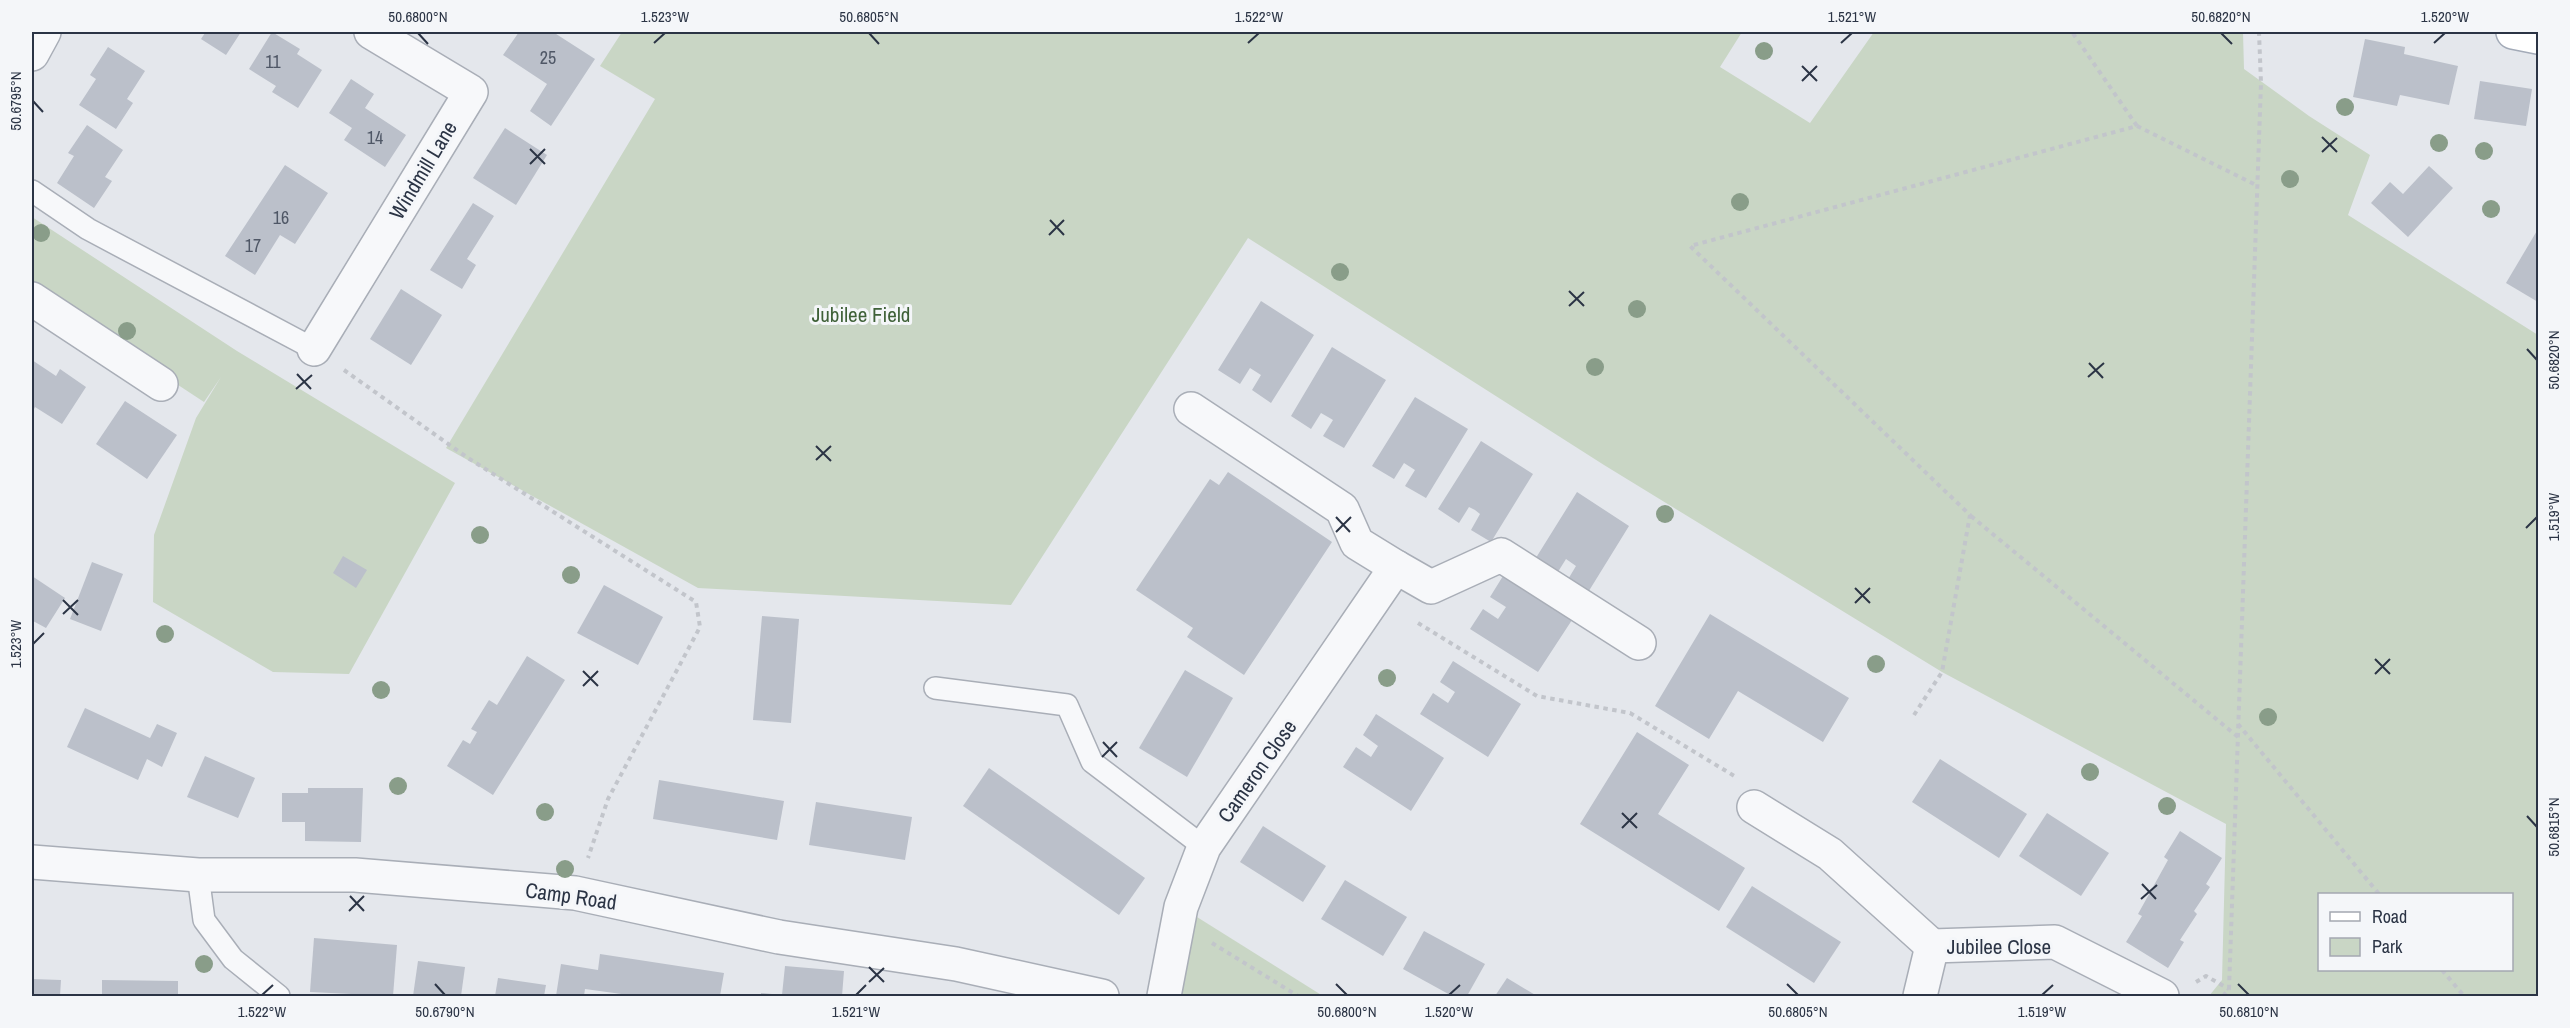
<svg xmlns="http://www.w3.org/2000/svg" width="2570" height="1028" viewBox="0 0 2570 1028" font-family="'Archivo Narrow',sans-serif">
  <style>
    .green { fill: #c9d6c5; fill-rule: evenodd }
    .building { fill: #bbc0ca }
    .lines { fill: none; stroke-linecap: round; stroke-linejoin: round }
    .service-casing { stroke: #a9aeb7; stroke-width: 24 }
    .minor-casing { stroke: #a9aeb7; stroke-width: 36 }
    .primary-casing { stroke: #a3abb8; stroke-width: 36 }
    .path { stroke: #c2c5cb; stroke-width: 4; stroke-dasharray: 4.5 4.5; stroke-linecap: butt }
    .service { stroke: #f7f8fa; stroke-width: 21 }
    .minor { stroke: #f7f8fa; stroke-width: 33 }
    .primary { stroke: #fff; stroke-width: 33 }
    .tree { fill: #899d89 }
    .ticks { fill: none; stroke: #2b3445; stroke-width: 2 }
    .labels { text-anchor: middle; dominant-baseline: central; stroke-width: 6; stroke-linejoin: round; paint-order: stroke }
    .number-label { font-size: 18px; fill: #4f5766 }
    .street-label { font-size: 21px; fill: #2b3445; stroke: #f4f6f9 }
    .park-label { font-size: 21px; fill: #3f6138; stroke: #f4f6f9 }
    .neatline { fill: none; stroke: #2b3445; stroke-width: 2 }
    .ticks-label { font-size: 15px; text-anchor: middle; fill: #2b3445 }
  </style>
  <rect width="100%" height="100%" fill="#e4e7ec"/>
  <g class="green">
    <path d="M622 32H1742L1720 67 1810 123 1874 32H2243L2244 69 2309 116 2370 155 2348 215 2538 335V996H2209L2222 980 2226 824 1942 672 1604 465 1248 238 1011 605 698 588 446 448 655 99 600 66ZM2320 894H2512V970H2320Z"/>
    <path d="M32 217 237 351 455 483 349 674 273 672 153 602 154 535 196 418 221 377 204 402 32 289Z"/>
    <path d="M1181 907 1323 996H1164Z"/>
  </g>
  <g class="building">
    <path d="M203 32H241L226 55 201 39 205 33Z"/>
    <path d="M272 32 300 49 297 54 322 70 298 108 272 92 276 86 249 69Z"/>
    <path d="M519 32H553L595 59 551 126 530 111 547 84 503 55Z"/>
    <path d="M2365 39 2405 47 2404 54 2458 66 2449 105 2400 95 2397 106 2353 97Z"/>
    <path d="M108 47 145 71 127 99 133 103 116 129 79 105 96 79 90 75Z"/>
    <path d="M351 79 374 94 365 108 406 135 385 167 344 140 352 128 329 113Z"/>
    <path d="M2480 81 2532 89 2526 126 2474 119Z"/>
    <path d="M87 125 123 150 105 177 112 181 94 208 57 183 74 156 68 153Z"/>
    <path d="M505 128 547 155 516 205 473 178Z"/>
    <path d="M285 165 328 193 295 244 280 235 255 275 225 256Z"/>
    <path d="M2429 166 2453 188 2408 237 2371 203 2390 182 2403 194Z"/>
    <path d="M473 203 494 216 467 259 476 265 462 289 430 270Z"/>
    <path d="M2538 229V302L2506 283Z"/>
    <path d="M401 289 442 315 411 365 370 339Z"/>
    <path d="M1261 301 1314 335 1271 403 1252 390 1261 375 1250 368 1240 384 1218 370Z"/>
    <path d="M1332 347 1386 380 1344 448 1323 436 1333 420 1328 417 1321 413 1311 429 1291 416Z"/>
    <path d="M32 360 56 376 60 369 86 387 62 424 35 407 32 413Z"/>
    <path d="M1415 397 1468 429 1426 498 1405 486 1415 470 1404 463 1394 479 1372 466Z"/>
    <path d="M125 401 177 435 147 479 96 444Z"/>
    <path d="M1481 441 1533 474 1491 542 1471 530 1480 514 1475 510 1469 507 1459 523 1438 509Z"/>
    <path d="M1228 472 1332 542 1244 675 1187 637 1193 628 1136 590 1210 479 1219 485Z"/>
    <path d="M1577 492 1629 526 1587 594 1567 581 1576 566 1566 559 1556 575 1534 561Z"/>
    <path d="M343 556 367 570 356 588 333 573Z"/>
    <path d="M92 562 123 574 101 631 70 619Z"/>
    <path d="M32 576 65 598 46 628 33 621 32 624Z"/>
    <path d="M1503 576 1572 620 1538 672 1470 629 1483 609 1498 619 1506 607 1490 597Z"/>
    <path d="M604 585 663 617 638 665 577 633Z"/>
    <path d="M1710 614 1849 698 1823 742 1738 691 1709 739 1655 706Z"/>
    <path d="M762 616 799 619 791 723 753 720Z"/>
    <path d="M527 656 565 680 493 795 447 766 463 740 470 744 477 732 471 729 489 700 497 705Z"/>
    <path d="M1453 661 1521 704 1488 757 1420 714 1433 693 1448 703 1455 692 1440 682Z"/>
    <path d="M1185 670 1233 698 1187 777 1139 748Z"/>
    <path d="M85 708 150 738 157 724 177 733 162 767 147 759 138 780 67 747Z"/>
    <path d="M1376 714 1444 758 1411 811 1343 767 1356 747 1371 757 1378 746 1363 735Z"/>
    <path d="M1637 732 1689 765 1658 814 1745 868 1719 911 1580 824Z"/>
    <path d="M205 756 255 778 238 818 187 797Z"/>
    <path d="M1940 759 2027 814 1999 858 1912 802Z"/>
    <path d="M989 768 1145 878 1119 915 963 806Z"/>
    <path d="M659 780 784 801 777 840 653 819Z"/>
    <path d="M308 788H363L361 842 305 841V822H282V793H308Z"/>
    <path d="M816 802 912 817 905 860 809 845Z"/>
    <path d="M2047 813 2109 853 2081 896 2019 856Z"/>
    <path d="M1263 826 1326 866 1303 902 1240 862Z"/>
    <path d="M2180 831 2222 858 2206 884 2210 887 2194 911 2197 914 2180 940 2184 942 2168 968 2126 942 2142 916 2138 914 2168 860 2164 857Z"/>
    <path d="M1345 880 1407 917 1383 956 1321 919Z"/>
    <path d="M1752 886 1841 942 1814 983 1726 927Z"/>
    <path d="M1424 931 1485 964 1467 996H1452L1403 969Z"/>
    <path d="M314 938 397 945 393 996 310 992Z"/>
    <path d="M600 954 724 973 720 996H636L585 989 584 996H556L561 964 598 970Z"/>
    <path d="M418 961 465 967 461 996H413Z"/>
    <path d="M785 966 844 971 842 996H761V993L782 995Z"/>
    <path d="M498 978 546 985 544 996H495Z"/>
    <path d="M1507 978 1537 996H1495Z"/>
    <path d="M32 979 61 980 60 996H32Z"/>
    <path d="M102 980 178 981V996H102Z"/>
  </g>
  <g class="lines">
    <g class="service-casing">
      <g id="service">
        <path d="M32 191 88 229 314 349"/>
        <path d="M935 688 1067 705 1092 762 1204 847"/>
        <path d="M198 875 204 920 233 959 279 996"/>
      </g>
    </g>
    <g class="minor-casing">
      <g id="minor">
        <path d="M32 54 44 32"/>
        <path d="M32 299 161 384"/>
        <path d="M314 349 471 92 371 32"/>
        <path d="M1396 567 1431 587 1501 555 1639 643"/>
        <path d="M1754 807 1830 854 1932 946 2055 942 2162 996"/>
        <path d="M32 862 198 875H355L575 893 779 937 956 964 1102 996"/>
        <path d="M1164 996 1181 907 1204 847 1396 567 1357 543 1342 509 1191 409"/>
        <path d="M1920 996 1932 946"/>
      </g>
    </g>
    <g class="primary-casing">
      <path id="primary" d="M2513 32 2538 37"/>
    </g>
    <g class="path">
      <path d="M2137 126 2256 185"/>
      <path d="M344 370 468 458 696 602 700 627 608 799 588 858"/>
      <path d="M1971 516 2238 737"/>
      <path d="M1418 623 1537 696 1630 713 1736 777"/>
      <path d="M1914 715 1942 672 1970 515 1690 246 2137 126 2072 32"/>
      <path d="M2238 724 2379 894"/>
      <path d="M1212 943 1298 996"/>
      <path d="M2442 970 2464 996"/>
      <path d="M2196 982 2206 976 2229 989"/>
      <path d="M2223 996 2229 989 2261 83 2259 32"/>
    </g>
    <use href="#service" class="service"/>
    <use href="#minor" class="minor"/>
    <use href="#primary" class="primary"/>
  </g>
  <g class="tree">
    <circle cx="1764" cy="51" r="9"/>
    <circle cx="2345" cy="107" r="9"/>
    <circle cx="2439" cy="143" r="9"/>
    <circle cx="2484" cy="151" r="9"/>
    <circle cx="2290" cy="179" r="9"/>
    <circle cx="1740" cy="202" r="9"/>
    <circle cx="2491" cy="209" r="9"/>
    <circle cx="41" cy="233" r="9"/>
    <circle cx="1340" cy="272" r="9"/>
    <circle cx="1637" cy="309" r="9"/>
    <circle cx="127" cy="331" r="9"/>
    <circle cx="1595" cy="367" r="9"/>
    <circle cx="1665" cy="514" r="9"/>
    <circle cx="480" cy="535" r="9"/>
    <circle cx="571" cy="575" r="9"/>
    <circle cx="165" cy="634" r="9"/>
    <circle cx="1876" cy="664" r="9"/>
    <circle cx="1387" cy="678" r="9"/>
    <circle cx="381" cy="690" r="9"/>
    <circle cx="2268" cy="717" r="9"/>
    <circle cx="2090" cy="772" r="9"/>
    <circle cx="398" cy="786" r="9"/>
    <circle cx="2167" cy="806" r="9"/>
    <circle cx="545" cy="812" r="9"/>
    <circle cx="565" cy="869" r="9"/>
    <circle cx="204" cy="964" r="9"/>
  </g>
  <path class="ticks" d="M418 33 428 44M869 33 879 44M2221 33 2232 44M654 43 665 33M1248 43 1259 33M1841 43 1852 33M2434 43 2445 33M1802 66 1817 81M1802 81 1817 66M33 101 43 112M2322 137 2337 152M530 149 545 164M2322 152 2337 138M530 164 545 149M1050 220 1064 235M1049 235 1064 220M1569 291 1584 306M1569 306 1584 292M2527 349 2537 360M2089 363 2103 378M297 374 311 389M2088 377 2104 363M296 389 312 375M816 446 831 461M816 460 831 446M1336 517 1350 532M2526 528 2537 517M1336 532 1351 517M1855 588 1870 603M63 600 78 615M1855 603 1870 588M63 614 78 600M33 644 44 633M2375 659 2390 674M583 671 598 686M2375 674 2390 659M583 686 598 671M1103 742 1117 757M1102 757 1117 742M1622 813 1637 828M2527 816 2537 827M1622 828 1637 813M2142 884 2156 899M350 896 364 911M2141 899 2157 885M349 911 364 896M869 967 884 982M869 982 884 968M435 984 445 995M1336 984 1347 995M1787 984 1798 995M2238 984 2249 995M262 995 273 985M856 995 866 985M1449 995 1460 985M2042 995 2053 985"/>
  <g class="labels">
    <g class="number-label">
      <text x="548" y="57">25</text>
      <text x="273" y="61">11</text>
      <text x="375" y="137">14</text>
      <text x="281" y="217">16</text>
      <text x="253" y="245">17</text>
    </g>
    <g class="street-label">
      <text transform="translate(423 170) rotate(-59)">Windmill Lane</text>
      <text transform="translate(1257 771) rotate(-55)">Cameron Close</text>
      <text transform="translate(571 896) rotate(8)">Camp Road</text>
      <text x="1999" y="946">Jubilee Close</text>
    </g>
    <g class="park-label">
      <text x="861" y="314">Jubilee Field</text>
    </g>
  </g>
  <rect width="2570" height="1028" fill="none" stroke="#f4f6f9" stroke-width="66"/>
  <rect x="2318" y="893" width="195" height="78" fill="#f4f6f9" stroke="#a4a8b1" stroke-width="1.5"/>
  <rect x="2330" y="912" width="30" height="9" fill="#ffffff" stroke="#a4a8b1" stroke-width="1.5"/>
  <text x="2372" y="923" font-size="18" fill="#2b3445">Road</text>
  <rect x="2330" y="938" width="30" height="18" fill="#c9d6c5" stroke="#a4a8b1" stroke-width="1.5"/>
  <text x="2372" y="953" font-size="18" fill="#2b3445">Park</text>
  <rect x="33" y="33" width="2504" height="962" class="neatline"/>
  <g class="ticks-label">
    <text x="418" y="22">50.6800°N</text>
    <text x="665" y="22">1.523°W</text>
    <text x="869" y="22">50.6805°N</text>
    <text x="1259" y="22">1.522°W</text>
    <text x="1852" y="22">1.521°W</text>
    <text x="2221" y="22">50.6820°N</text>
    <text x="2445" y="22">1.520°W</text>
    <text transform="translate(16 101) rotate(-90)" y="5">50.6795°N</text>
    <text transform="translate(2554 360) rotate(-90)" y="5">50.6820°N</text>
    <text transform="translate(2554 517) rotate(-90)" y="5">1.519°W</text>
    <text transform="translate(16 644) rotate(-90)" y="5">1.523°W</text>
    <text transform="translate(2554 827) rotate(-90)" y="5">50.6815°N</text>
    <text x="262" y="1017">1.522°W</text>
    <text x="445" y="1017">50.6790°N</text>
    <text x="856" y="1017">1.521°W</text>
    <text x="1347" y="1017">50.6800°N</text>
    <text x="1449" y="1017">1.520°W</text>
    <text x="1798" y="1017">50.6805°N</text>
    <text x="2042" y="1017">1.519°W</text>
    <text x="2249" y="1017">50.6810°N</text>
  </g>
</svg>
